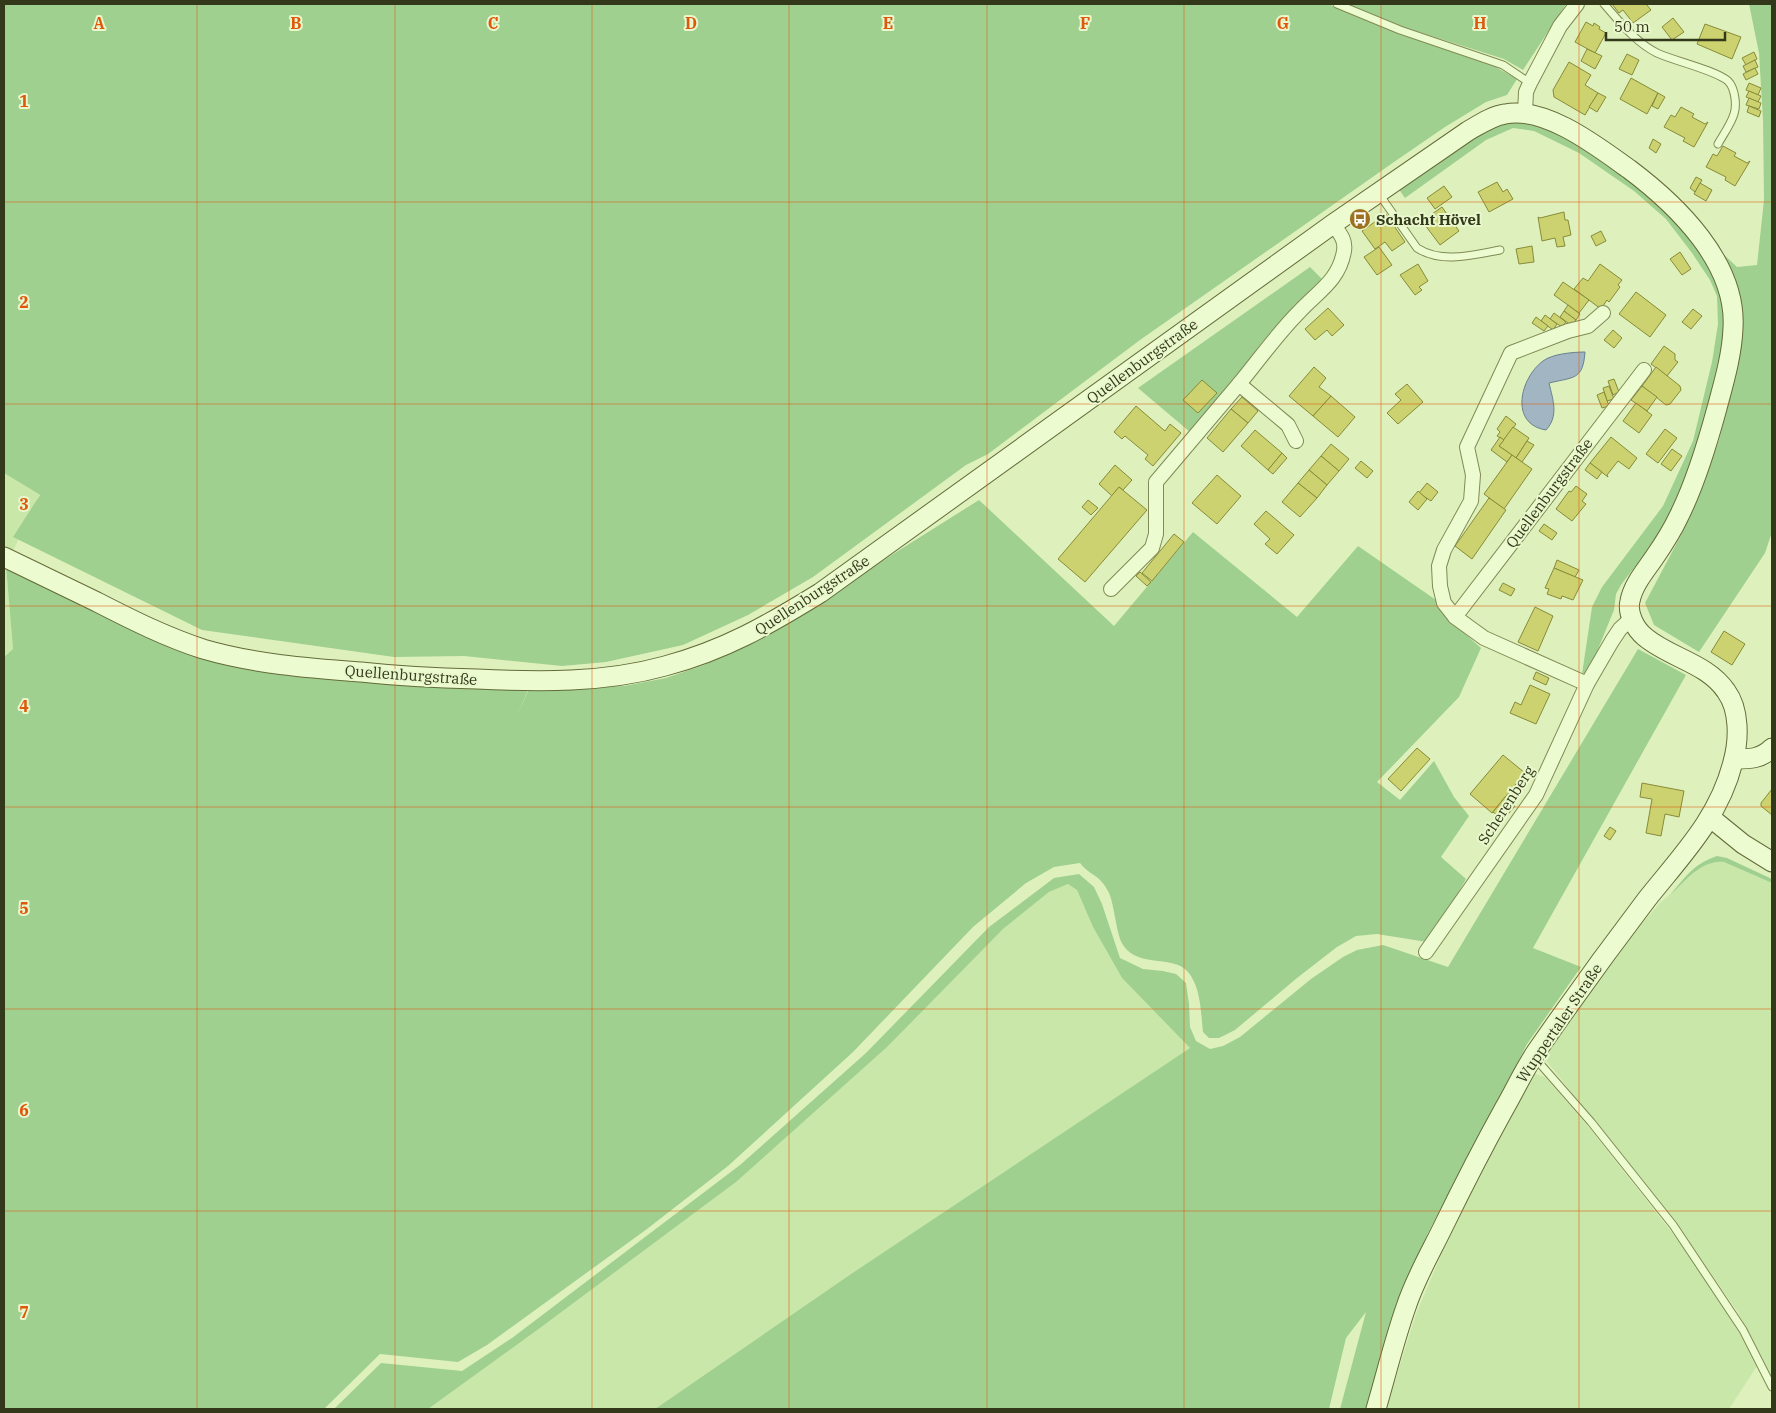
<svg xmlns="http://www.w3.org/2000/svg" width="1776" height="1413" viewBox="0 0 1776 1413" font-family="'IBM Plex Serif',serif">
  <style>
    .farmland { fill: #c9e7a9 }
    .green { fill: #9fd090 }
    .water { fill: #a1b6c2; stroke: #678090 }
    .building { fill: #ccd26f; stroke: #878b38 }
    .lines { fill: none; stroke-linecap: round; stroke-linejoin: round }
    .lane-casing { stroke: #808a54; stroke-width: 9 }
    .street-casing { stroke: #808a54; stroke-width: 16 }
    .secondary-casing { stroke: #646b38; stroke-width: 21 }
    .lane { stroke: #ecfbd0; stroke-width: 7 }
    .street { stroke: #ecfbd0; stroke-width: 14 }
    .secondary { stroke: #ecfbd0; stroke-width: 19 }
    .grid { fill: none; stroke: #df570d; stroke-width: 1; stroke-opacity: 0.55 }
    .labels { text-anchor: middle; dominant-baseline: central; stroke-width: 4; stroke-linejoin: round; paint-order: stroke }
    .poi-label { font-size: 15px; font-weight: bold; fill: #34381a; stroke: #e8f8cc; text-anchor: start }
    .street-label { font-size: 15px; fill: #34381a; stroke: #e8f8cc }
    .grid-label { font-size: 16px; text-anchor: middle; font-weight: bold; fill: #df570d; stroke: #e8f8cc; stroke-width: 4; stroke-linejoin: round; paint-order: stroke }
  </style>
  <rect width="100%" height="100%" fill="#def1bc"/>
  <g class="farmland">
    <path d="M4 473 39 495 6 566 13 649 4 657Z"/>
    <path d="M1716 861 1724 862 1772 883V1381L1764 1361 1737 1311 1680 1229 1545 1059 1565 1022 1614 955 1660 903 1700 868 1708 863Z"/>
    <path d="M1068 884 1077 890 1093 927 1122 978 1190 1048 851 1274 655 1409H428L540 1328 736 1182 1003 929 1049 892Z"/>
    <path d="M1533 1073 1545 1077 1591 1130 1655 1211 1687 1252 1734 1323 1757 1366 1729 1409H1386L1416 1314 1453 1227Z"/>
  </g>
  <g class="green">
    <path d="M4 4H1328L1399 34 1494 66 1517 79 1507 95 1486 102 1445 127 1394 162 1140 340 988 454 966 465 813 577 748 615 683 645 606 662 562 666 464 656 394 657 202 630 13 537 40 495 4 473Z"/>
    <path d="M1347 4H1566L1523 70 1504 59 1403 27Z"/>
    <path d="M1749 4H1772V532L1765 553 1699 652 1654 625 1645 603 1680 537 1704 483 1719 440 1738 366 1743 317 1739 298 1720 251 1737 267 1757 265 1764 200 1763 120 1759 53Z"/>
    <path d="M1509 122C1556 124 1597 154 1633 182 1663 206 1688 232 1708 265 1711 272 1716 278 1719 285 1724 301 1726 320 1725 337 1722 364 1712 396 1704 422 1694 455 1685 489 1667 520 1654 543 1637 564 1621 585L1616 594 1614 610 1589 671 1582 674 1592 607 1602 587 1663 506 1693 441 1712 362 1718 324 1717 296 1710 280 1692 253 1666 219 1634 191 1579 153 1534 131 1513 128 1486 140 1405 198 1398 188C1431 166 1471 132 1509 122Z"/>
    <path d="M1310 267 1325 282 1190 432 1138 388Z"/>
    <path d="M979 500 1114 626 1193 532 1297 617 1358 546 1436 600C1446 620 1465 633 1481 648L1459 697 1377 782 1400 800 1434 761 1454 797 1469 816 1441 857 1466 879 1437 929 1427 942 1377 934 1356 936 1337 947 1297 978 1235 1030 1219 1038H1209L1203 1032C1201 1014 1201 992 1191 976 1177 952 1139 970 1123 945 1116 934 1115 907 1109 893 1100 874 1090 876 1080 863L1054 867 1026 883 973 927 853 1052 728 1166 647 1229 487 1345 458 1362 380 1354 324 1409H4V657L13 649 6 566 113 619 384 682 528 690 516 718 528 691 624 686 666 678 704 665 787 623 855 578Z"/>
    <path d="M1638 649 1686 675 1533 948 1581 967 1527 1044 1428 1233 1397 1312 1366 1409H1340L1366 1312 1346 1338 1329 1409H655L851 1274 1190 1048 1122 978 1093 927 1077 890 1068 884 1049 892 1003 929 887 1047 736 1182 540 1328 428 1409H334L381 1363 462 1371 512 1338 740 1165 866 1053 989 927 1054 878 1079 874 1094 887 1102 904 1120 958 1143 969 1163 971 1176 974 1186 983 1189 1004 1190 1027 1196 1041 1210 1049 1223 1046 1240 1037 1311 979 1343 957 1357 950 1383 945 1448 967Z"/>
    <path d="M1717 856 1727 858 1772 879V883L1724 862C1702 859 1686 881 1671 894 1685 877 1695 863 1717 856Z"/>
  </g>
  <path class="water" d="M1585 352C1583 380 1574 377 1549 383 1553 400 1559 416 1546 430 1509 424 1520 378 1543 361 1552 354 1573 352 1585 352Z"/>
  <g class="building">
    <path d="M1612 4H1646L1651 10 1633 23 1623 10 1619 13Z"/>
    <path d="M1673 18 1684 32 1672 40 1662 27Z"/>
    <path d="M1586 22 1593 26 1594 23 1600 27 1599 29 1606 33 1595 53 1575 42Z"/>
    <path d="M1705 24 1741 37 1732 59 1697 44Z"/>
    <path d="M1587 49 1602 56 1595 69 1581 61Z"/>
    <path d="M1754 52 1757 59 1746 65 1742 58Z"/>
    <path d="M1627 54 1639 60 1632 75 1619 69Z"/>
    <path d="M1755 60 1758 67 1746 72 1743 66Z"/>
    <path d="M1569 62 1591 75 1585 85 1598 93 1585 115 1554 97 1553 90Z"/>
    <path d="M1755 68 1758 74 1746 80 1743 74Z"/>
    <path d="M1631 78 1658 93 1647 114 1620 99Z"/>
    <path d="M1749 83 1761 88 1758 95 1746 90Z"/>
    <path d="M1749 91 1761 96 1758 102 1746 97Z"/>
    <path d="M1598 93 1606 97 1597 112 1589 107Z"/>
    <path d="M1658 93 1665 97 1658 109 1652 106Z"/>
    <path d="M1749 98 1761 103 1759 109 1746 105Z"/>
    <path d="M1749 106 1761 111 1759 117 1747 112Z"/>
    <path d="M1681 107 1694 114 1692 117 1705 124 1708 122 1694 147 1683 141 1685 138 1664 127 1671 115 1675 117Z"/>
    <path d="M1653 139 1661 144 1656 153 1649 148Z"/>
    <path d="M1723 146 1736 153 1734 156 1747 163 1750 161 1735 186 1725 180 1726 177 1706 167 1713 154 1717 156Z"/>
    <path d="M1696 177 1702 180 1695 192 1690 188Z"/>
    <path d="M1497 182 1503 192 1507 189 1513 199 1489 212 1478 192Z"/>
    <path d="M1700 183 1712 190 1706 201 1694 194Z"/>
    <path d="M1444 186 1452 197 1435 209 1427 198Z"/>
    <path d="M1442 207 1459 231 1440 245 1422 221Z"/>
    <path d="M1564 212 1565 220H1568L1571 235 1563 237 1565 246 1557 247 1555 238 1542 241 1538 217 1540 218Z"/>
    <path d="M1386 214 1405 242 1392 251 1385 242 1375 249 1362 231Z"/>
    <path d="M1601 231 1606 241 1596 246 1591 236Z"/>
    <path d="M1532 246 1534 262 1519 264 1516 249Z"/>
    <path d="M1379 247 1392 265 1377 275 1364 257Z"/>
    <path d="M1680 252 1691 269 1682 275 1670 259Z"/>
    <path d="M1418 264 1428 281 1419 287 1422 290 1415 295 1400 275Z"/>
    <path d="M1600 264 1622 280 1618 285 1620 287 1609 302 1607 300 1601 309 1574 289 1583 278 1588 281Z"/>
    <path d="M1563 282 1589 300 1579 313 1554 295Z"/>
    <path d="M1636 292 1666 315 1650 337 1619 314Z"/>
    <path d="M1568 305 1580 314 1576 320 1564 311Z"/>
    <path d="M1328 308 1344 325 1332 336 1327 330 1315 340 1305 329Z"/>
    <path d="M1693 309 1702 316 1691 329 1682 322Z"/>
    <path d="M1564 311 1576 320 1572 326 1560 317Z"/>
    <path d="M1554 313 1566 322 1562 327 1550 319Z"/>
    <path d="M1545 315 1557 324 1553 330 1541 321Z"/>
    <path d="M1536 317 1548 326 1544 331 1532 323Z"/>
    <path d="M1613 330 1622 338 1614 348 1604 340Z"/>
    <path d="M1664 346 1675 354V360L1678 362 1667 376 1651 364Z"/>
    <path d="M1314 367 1326 378 1319 387 1331 396 1313 416 1289 396Z"/>
    <path d="M1656 367 1680 386 1681 390 1670 404 1666 405 1642 386Z"/>
    <path d="M1614 379 1619 392 1613 395 1608 381Z"/>
    <path d="M1202 380 1217 393 1198 413 1183 400Z"/>
    <path d="M1407 384 1423 402 1398 424 1387 413 1401 400 1395 394Z"/>
    <path d="M1609 386 1614 399 1607 401 1603 388Z"/>
    <path d="M1642 386 1657 397 1647 411 1631 400Z"/>
    <path d="M1604 392 1609 406 1602 408 1597 395Z"/>
    <path d="M1331 396 1355 417 1338 437 1313 416Z"/>
    <path d="M1242 397 1258 411 1248 423 1231 409Z"/>
    <path d="M1636 403 1652 415 1639 433 1623 421Z"/>
    <path d="M1136 406 1165 431 1170 424 1181 433 1153 466 1145 459 1148 455 1125 436 1122 439 1114 432Z"/>
    <path d="M1231 409 1248 423 1223 452 1207 438Z"/>
    <path d="M1506 416 1516 424 1504 440 1497 436 1500 432 1497 429Z"/>
    <path d="M1513 427 1529 438 1516 458 1499 446Z"/>
    <path d="M1665 429 1677 438 1658 463 1646 454Z"/>
    <path d="M1255 430 1282 453 1268 470 1241 446Z"/>
    <path d="M1500 437 1504 440 1499 446 1512 455 1507 462 1491 450Z"/>
    <path d="M1611 437 1637 458 1629 469 1618 461 1607 475 1608 477 1590 463Z"/>
    <path d="M1527 441 1534 445 1522 462 1516 458Z"/>
    <path d="M1331 444 1349 459 1339 471 1321 456Z"/>
    <path d="M1672 449 1682 456 1671 471 1661 464Z"/>
    <path d="M1282 453 1287 458 1273 474 1268 470Z"/>
    <path d="M1512 455 1532 469 1504 509 1484 494Z"/>
    <path d="M1321 456 1339 471 1327 485 1309 470Z"/>
    <path d="M1361 461 1373 471 1367 478 1355 468Z"/>
    <path d="M1590 463 1602 472 1597 479 1585 470Z"/>
    <path d="M1115 465 1132 480 1123 490 1119 487 1112 496 1099 484Z"/>
    <path d="M1309 470 1327 485 1317 498 1298 483Z"/>
    <path d="M1217 475 1241 496 1217 524 1192 503Z"/>
    <path d="M1298 483 1317 498 1300 517 1282 502Z"/>
    <path d="M1427 483 1438 492 1431 501 1419 493Z"/>
    <path d="M1576 486 1587 494 1582 501 1586 504 1572 521 1556 509 1569 491 1571 492Z"/>
    <path d="M1119 487 1147 510 1085 582 1058 559Z"/>
    <path d="M1418 491 1427 499 1418 510 1409 502Z"/>
    <path d="M1489 498 1506 510 1472 559 1455 546Z"/>
    <path d="M1088 500 1098 508 1091 515 1082 507Z"/>
    <path d="M1266 511 1294 535 1277 554 1265 544 1270 539 1254 524Z"/>
    <path d="M1544 524 1557 533 1552 540 1539 531Z"/>
    <path d="M1174 534 1184 542 1152 581 1142 573Z"/>
    <path d="M1557 560 1579 570 1575 577 1554 568Z"/>
    <path d="M1554 568 1583 580 1573 600 1562 596 1561 599 1547 594 1549 589 1545 588Z"/>
    <path d="M1140 572 1151 582 1147 586 1136 576Z"/>
    <path d="M1503 583 1515 589 1511 596 1499 590Z"/>
    <path d="M1535 607 1553 616 1538 651 1518 642Z"/>
    <path d="M1724 631 1745 644 1732 665 1711 652Z"/>
    <path d="M1536 672 1549 678 1546 685 1533 679Z"/>
    <path d="M1530 685 1550 694 1536 724 1510 713 1515 702 1521 705Z"/>
    <path d="M1417 748 1430 759 1401 791 1388 779Z"/>
    <path d="M1503 755 1525 773 1492 813 1470 794Z"/>
    <path d="M1642 783 1684 791 1679 817 1665 814 1661 836 1646 833 1652 799 1640 797Z"/>
    <path d="M1772 789V815L1761 806V803Z"/>
    <path d="M1505 797 1515 806 1503 820 1493 812Z"/>
    <path d="M1610 827 1616 831 1610 840 1604 836Z"/>
  </g>
  <g class="lines">
    <g class="lane-casing">
      <g id="lane">
        <path d="M1337 4 1400 30 1503 65 1530 83"/>
        <path d="M1604 4C1620 22 1635 42 1657 53 1674 61 1715 70 1728 81 1735 88 1737 105 1734 114 1731 124 1723 135 1718 144"/>
        <path d="M1379 194 1417 248C1442 264 1473 255 1500 250"/>
        <path d="M1535 1058 1591 1122 1673 1225 1743 1330 1772 1387"/>
      </g>
    </g>
    <g class="street-casing">
      <g id="street">
        <path d="M1525 113 1526 92 1530 83 1560 26 1577 4"/>
        <path d="M1239 384C1259 360 1277 334 1299 312 1317 292 1339 281 1344 251 1346 239 1339 233 1333 224"/>
        <path d="M1111 589 1152 548 1156 534V482L1239 384 1288 425 1296 441"/>
        <path d="M1455 617 1644 370"/>
        <path d="M1587 684 1484 638 1455 617 1444 603 1440 586 1439 566 1444 550 1471 501 1473 475 1467 447 1511 353 1568 331 1588 326 1603 313"/>
        <path d="M1426 952 1536 795 1587 684 1612 641 1620 629 1632 618"/>
      </g>
    </g>
    <g class="secondary-casing">
      <g id="secondary">
        <path d="M4 557C35 572 66 587 97 602 132 620 166 637 203 649 254 664 308 668 361 672 399 676 438 678 477 679 539 682 604 683 665 666 725 650 768 625 820 593L1333 224 1468 131C1480 124 1492 116 1505 114 1546 106 1598 147 1629 169 1677 205 1737 263 1733 328 1732 355 1724 382 1717 408 1707 445 1696 482 1679 516 1672 531 1663 545 1654 558 1645 571 1633 585 1630 601 1627 613 1635 629 1645 637 1670 658 1707 663 1726 691 1740 710 1739 740 1733 762 1719 818 1682 855 1647 899 1609 949 1572 1000 1536 1052 1524 1070 1515 1090 1504 1109 1483 1147 1463 1186 1444 1225 1431 1252 1415 1279 1406 1307 1394 1341 1386 1375 1376 1409"/>
        <path d="M1734 759C1750 759 1761 759 1772 748"/>
        <path d="M1711 818 1743 844 1772 862"/>
      </g>
    </g>
    <use href="#lane" class="lane"/>
    <use href="#street" class="street"/>
    <use href="#secondary" class="secondary"/>
  </g>
  <path class="grid" d="M197 4V1409M395 4V1409M592 4V1409M789 4V1409M987 4V1409M1184 4V1409M1381 4V1409M1579 4V1409M4 202H1772M4 404H1772M4 606H1772M4 807H1772M4 1009H1772M4 1211H1772"/>
  <defs>
    <g id="bus-disc" transform="scale(1.125)"><circle r="9.5" fill="#9d7120" stroke="#e8f8cc"/><path d="M-5-6H5V4H4V6H2V4H-2V6H-4V4H-5ZM-3.5-4V0h7V-4ZM-3.5 1.2v1.5H-2V1.2ZM2 1.2v1.5H3.5V1.2Z" fill="#fff"/></g>
  </defs>
  <g fill-rule="evenodd">
    <use href="#bus-disc" x="1360" y="219"/>
  </g>
  <g class="labels">
    <g class="poi-label">
      <text x="1376" y="219">Schacht Hövel</text>
    </g>
    <g class="street-label">
      <text transform="translate(1142 361) rotate(-36)">Quellenburgstraße</text>
      <text transform="translate(1549 493) rotate(-53)">Quellenburgstraße</text>
      <text transform="translate(812 595) rotate(-33)">Quellenburgstraße</text>
      <text transform="translate(411 675) rotate(4)">Quellenburgstraße</text>
      <text transform="translate(1506 805) rotate(-57)">Scherenberg</text>
      <text transform="translate(1559 1023) rotate(-56)">Wuppertaler Straße</text>
    </g>
  </g>
  <g class="grid-label">
    <text x="99" y="29">A</text>
    <text x="296" y="29">B</text>
    <text x="493" y="29">C</text>
    <text x="691" y="29">D</text>
    <text x="888" y="29">E</text>
    <text x="1085" y="29">F</text>
    <text x="1283" y="29">G</text>
    <text x="1480" y="29">H</text>
    <text x="24" y="107">1</text>
    <text x="24" y="308">2</text>
    <text x="24" y="510">3</text>
    <text x="24" y="712">4</text>
    <text x="24" y="914">5</text>
    <text x="24" y="1116">6</text>
    <text x="24" y="1318">7</text>
  </g>
  <rect width="1776" height="1413" fill="none" stroke="#34381a" stroke-width="10"/>
  <path d="M1606 32v8h119v-8" fill="none" stroke="#34381a" stroke-width="2.5"/>
  <text x="1614" y="32" font-size="15" fill="#34381a" stroke="#e8f8cc" stroke-width="4" paint-order="stroke">50 m</text>
</svg>
